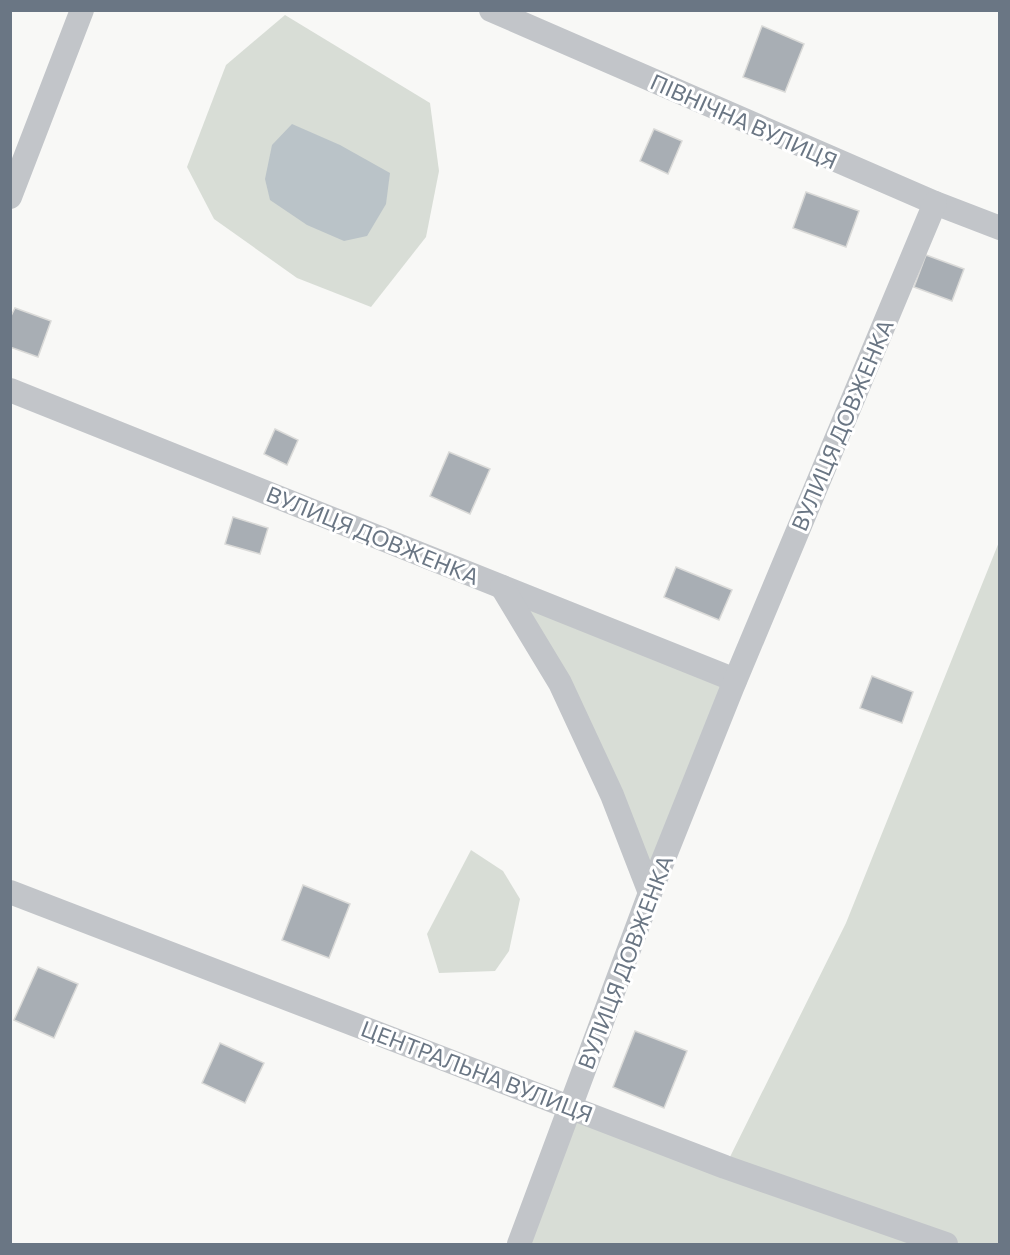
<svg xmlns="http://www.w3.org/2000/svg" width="1010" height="1255" viewBox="0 0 1010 1255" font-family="Commissioner,sans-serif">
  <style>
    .green { fill: #d8ddd6 }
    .water { fill: #bac3c8 }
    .building { fill: #a8aeb4; stroke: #dadad8; stroke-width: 1.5 }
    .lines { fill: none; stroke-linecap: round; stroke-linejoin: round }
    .minor { stroke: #c2c5c9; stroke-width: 24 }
    .labels { text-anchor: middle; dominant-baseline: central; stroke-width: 6; stroke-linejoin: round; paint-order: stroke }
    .street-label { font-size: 22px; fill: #6a7684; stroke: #fff }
  </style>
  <rect width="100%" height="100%" fill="#f8f8f6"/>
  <g class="green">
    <path d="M285 15 430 103 439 171 426 237 371 307 297 278 214 219 187 167 226 65Z"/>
    <path d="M999 542V1244H514L571 1107 725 1167 846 923Z"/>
    <path d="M502 587 732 688 650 893Z"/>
    <path d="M471 850 503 871 520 899 509 951 495 971 439 973 427 934Z"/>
  </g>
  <path class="water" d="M292 124 340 145 390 173 386 204 367 236 344 241 307 225 270 200 265 179 272 145Z"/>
  <g class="building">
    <path d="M762 26 804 44 785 92 743 77Z"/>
    <path d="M654 129 682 141 668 174 640 161Z"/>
    <path d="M806 192 859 211 846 247 793 228Z"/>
    <path d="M926 255 964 269 952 301 914 287Z"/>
    <path d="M15 308 51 321 38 357 10 347V318Z"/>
    <path d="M275 429 298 440 287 465 264 454Z"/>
    <path d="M449 452 490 469 470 514 430 496Z"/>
    <path d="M233 517 268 528 260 554 225 544Z"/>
    <path d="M676 567 732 590 719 620 664 597Z"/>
    <path d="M872 676 913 692 902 723 860 708Z"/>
    <path d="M303 885 350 904 329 958 282 940Z"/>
    <path d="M38 967 78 984 54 1038 14 1020Z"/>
    <path d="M635 1031 687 1051 664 1108 613 1087Z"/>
    <path d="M220 1043 264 1063 245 1103 202 1083Z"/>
  </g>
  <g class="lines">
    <g class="minor">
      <path d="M491 10 935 203 1000 228"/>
      <path d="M10 197 82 10"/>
      <path d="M10 390 735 680"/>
      <path d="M502 587 560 683 612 795 650 893"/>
      <path d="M10 892 725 1167 946 1244"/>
      <path d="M519 1244 650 893 732 688 935 203"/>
    </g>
  </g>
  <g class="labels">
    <g class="street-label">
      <text transform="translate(744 121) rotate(24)">ПІВНІЧНА ВУЛИЦЯ</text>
      <text transform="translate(842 425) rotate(-67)">ВУЛИЦЯ ДОВЖЕНКА</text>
      <text transform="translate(373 535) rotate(22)">ВУЛИЦЯ ДОВЖЕНКА</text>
      <text transform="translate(625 962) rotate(-69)">ВУЛИЦЯ ДОВЖЕНКА</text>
      <text transform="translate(477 1071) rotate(21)">ЦЕНТРАЛЬНА ВУЛИЦЯ</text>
    </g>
  </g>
  <rect width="1010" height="1255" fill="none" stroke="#6a7684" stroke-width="24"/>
</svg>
